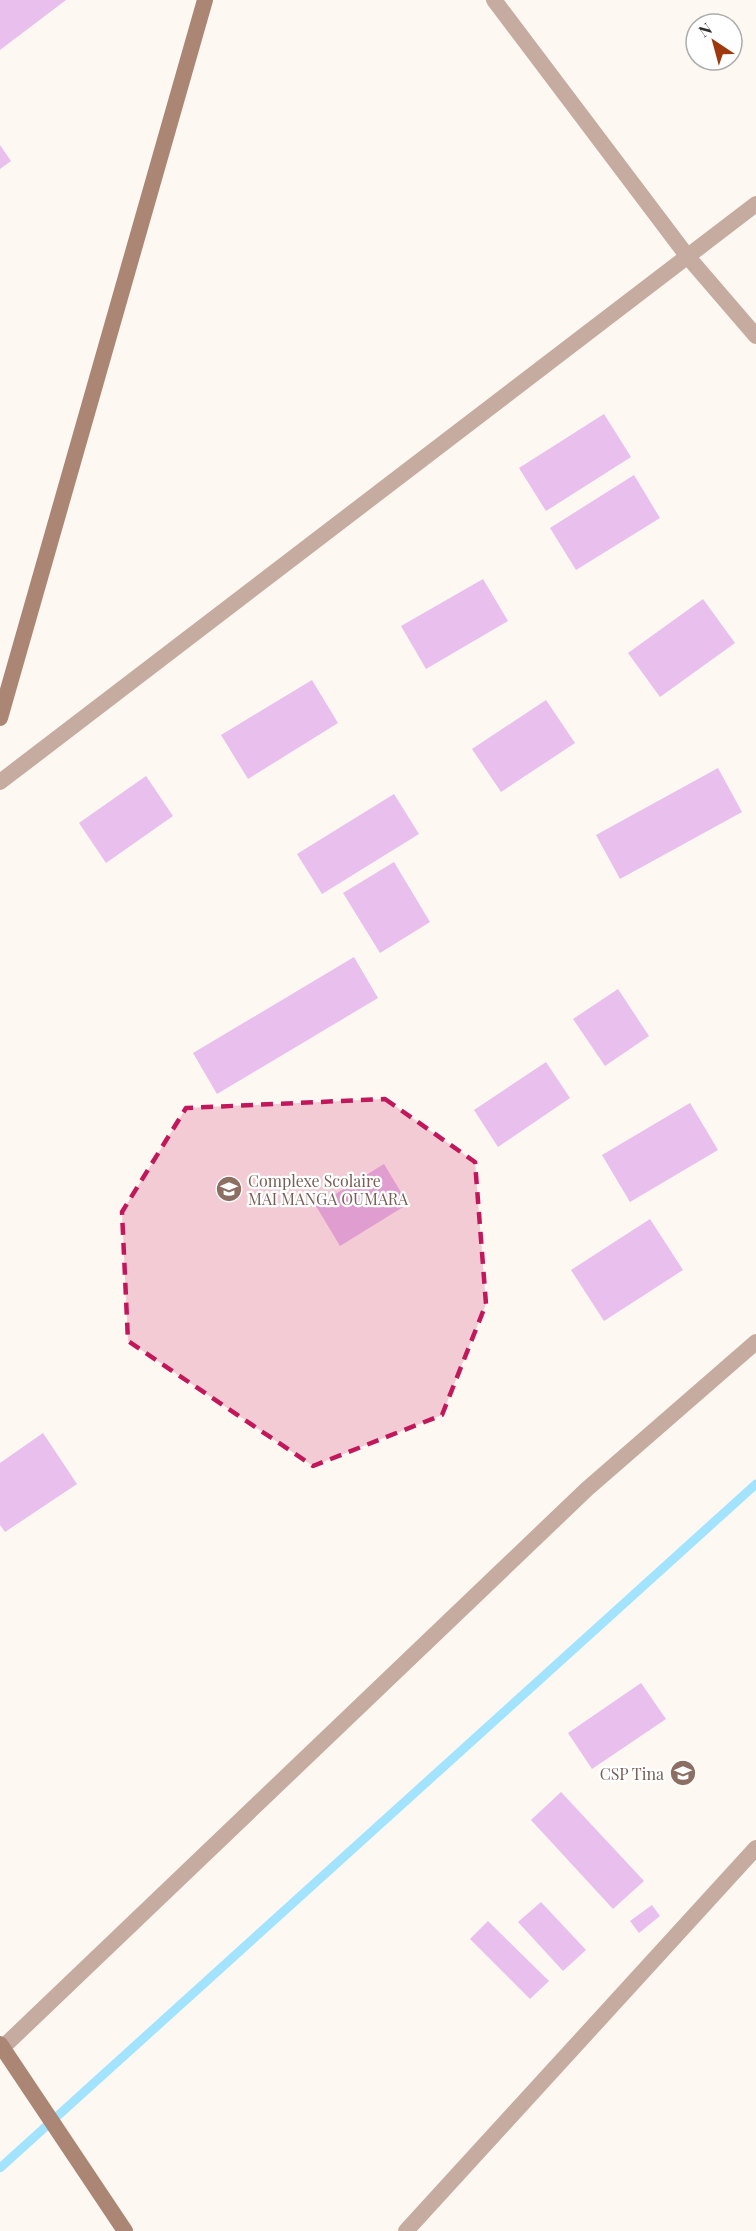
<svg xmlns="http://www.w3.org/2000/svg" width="756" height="2231" viewBox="0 0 756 2231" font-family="'Playfair Display',serif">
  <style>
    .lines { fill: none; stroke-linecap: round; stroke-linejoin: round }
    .stream { stroke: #a2e3ff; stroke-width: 9 }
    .building { fill: #e8bfed }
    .minor { stroke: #c6aca0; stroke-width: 16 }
    .secondary { stroke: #ab8675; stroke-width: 16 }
    .marked { fill: #c2185b; fill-opacity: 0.2; stroke: #c2185b; stroke-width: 4.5; stroke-dasharray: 12 8; stroke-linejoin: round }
    .labels { text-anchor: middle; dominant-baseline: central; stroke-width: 4.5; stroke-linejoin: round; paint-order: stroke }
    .education-label { font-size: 16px; fill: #785e54; stroke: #fff; text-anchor: start }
  </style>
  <rect width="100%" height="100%" fill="#fef8f3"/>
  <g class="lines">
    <path class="stream" d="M0 2168 756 1484"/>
  </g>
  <g class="building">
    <path d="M0 0H66L0 50Z"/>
    <path d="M0 145 11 161 0 169Z"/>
    <path d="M604 414 631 457 546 511 519 468Z"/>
    <path d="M634 475 660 518 576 570 550 528Z"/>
    <path d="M483 579 508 621 426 669 401 626Z"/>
    <path d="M703 599 735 643 660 697 628 653Z"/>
    <path d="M312 680 338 723 248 779 221 735Z"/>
    <path d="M546 700 575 743 501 792 472 749Z"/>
    <path d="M718 768 742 812 620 879 596 835Z"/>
    <path d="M146 776 173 816 106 863 79 823Z"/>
    <path d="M394 794 419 834 322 894 297 854Z"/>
    <path d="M394 862 430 922 380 953 343 893Z"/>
    <path d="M354 957 378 998 217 1094 193 1053Z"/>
    <path d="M618 989 649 1036 605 1066 573 1019Z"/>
    <path d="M546 1062 570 1098 498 1147 474 1110Z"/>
    <path d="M690 1103 718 1150 630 1202 602 1155Z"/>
    <path d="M384 1164 408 1204 340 1246 316 1206Z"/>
    <path d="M650 1219 683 1270 604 1321 571 1270Z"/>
    <path d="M43 1433 77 1484 5 1532 0 1525V1463Z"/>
    <path d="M641 1683 666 1719 592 1769 568 1733Z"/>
    <path d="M561 1792 644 1881 613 1909 531 1820Z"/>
    <path d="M541 1902 586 1950 563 1971 518 1922Z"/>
    <path d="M652 1905 660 1916 639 1933 630 1921Z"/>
    <path d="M488 1921 549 1981 530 1999 470 1939Z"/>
  </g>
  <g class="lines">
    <g class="minor">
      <path d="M494 0 688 257 756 336"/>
      <path d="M0 782 756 204"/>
      <path d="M0 2050 587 1489 756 1342"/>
      <path d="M406 2231 756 1848"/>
    </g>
    <g class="secondary">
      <path d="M0 718 205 0"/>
      <path d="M0 2044 125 2231"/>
    </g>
  </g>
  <path class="marked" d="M385 1099 475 1162 486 1304 442 1415 313 1466 128 1341 122 1212 186 1108Z"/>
  <defs>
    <g id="school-disc" transform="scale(1.35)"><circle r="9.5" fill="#8d6e63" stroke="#fff"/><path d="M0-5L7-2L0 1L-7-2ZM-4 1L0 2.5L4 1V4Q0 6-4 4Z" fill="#fff"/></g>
  </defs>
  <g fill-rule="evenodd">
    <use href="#school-disc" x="229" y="1189"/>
    <use href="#school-disc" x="683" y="1773"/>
  </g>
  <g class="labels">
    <g class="education-label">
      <text x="248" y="1180">Complexe Scolaire<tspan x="248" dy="18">MAI MANGA OUMARA</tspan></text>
      <text x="664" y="1773" text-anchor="end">CSP Tina</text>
    </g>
  </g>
  <g transform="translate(714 42) rotate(324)"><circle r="28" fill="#ffffff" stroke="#adadac" stroke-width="1.5"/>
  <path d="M0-4.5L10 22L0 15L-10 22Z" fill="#9f390d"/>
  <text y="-9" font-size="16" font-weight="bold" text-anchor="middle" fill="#33312f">N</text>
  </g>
</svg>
